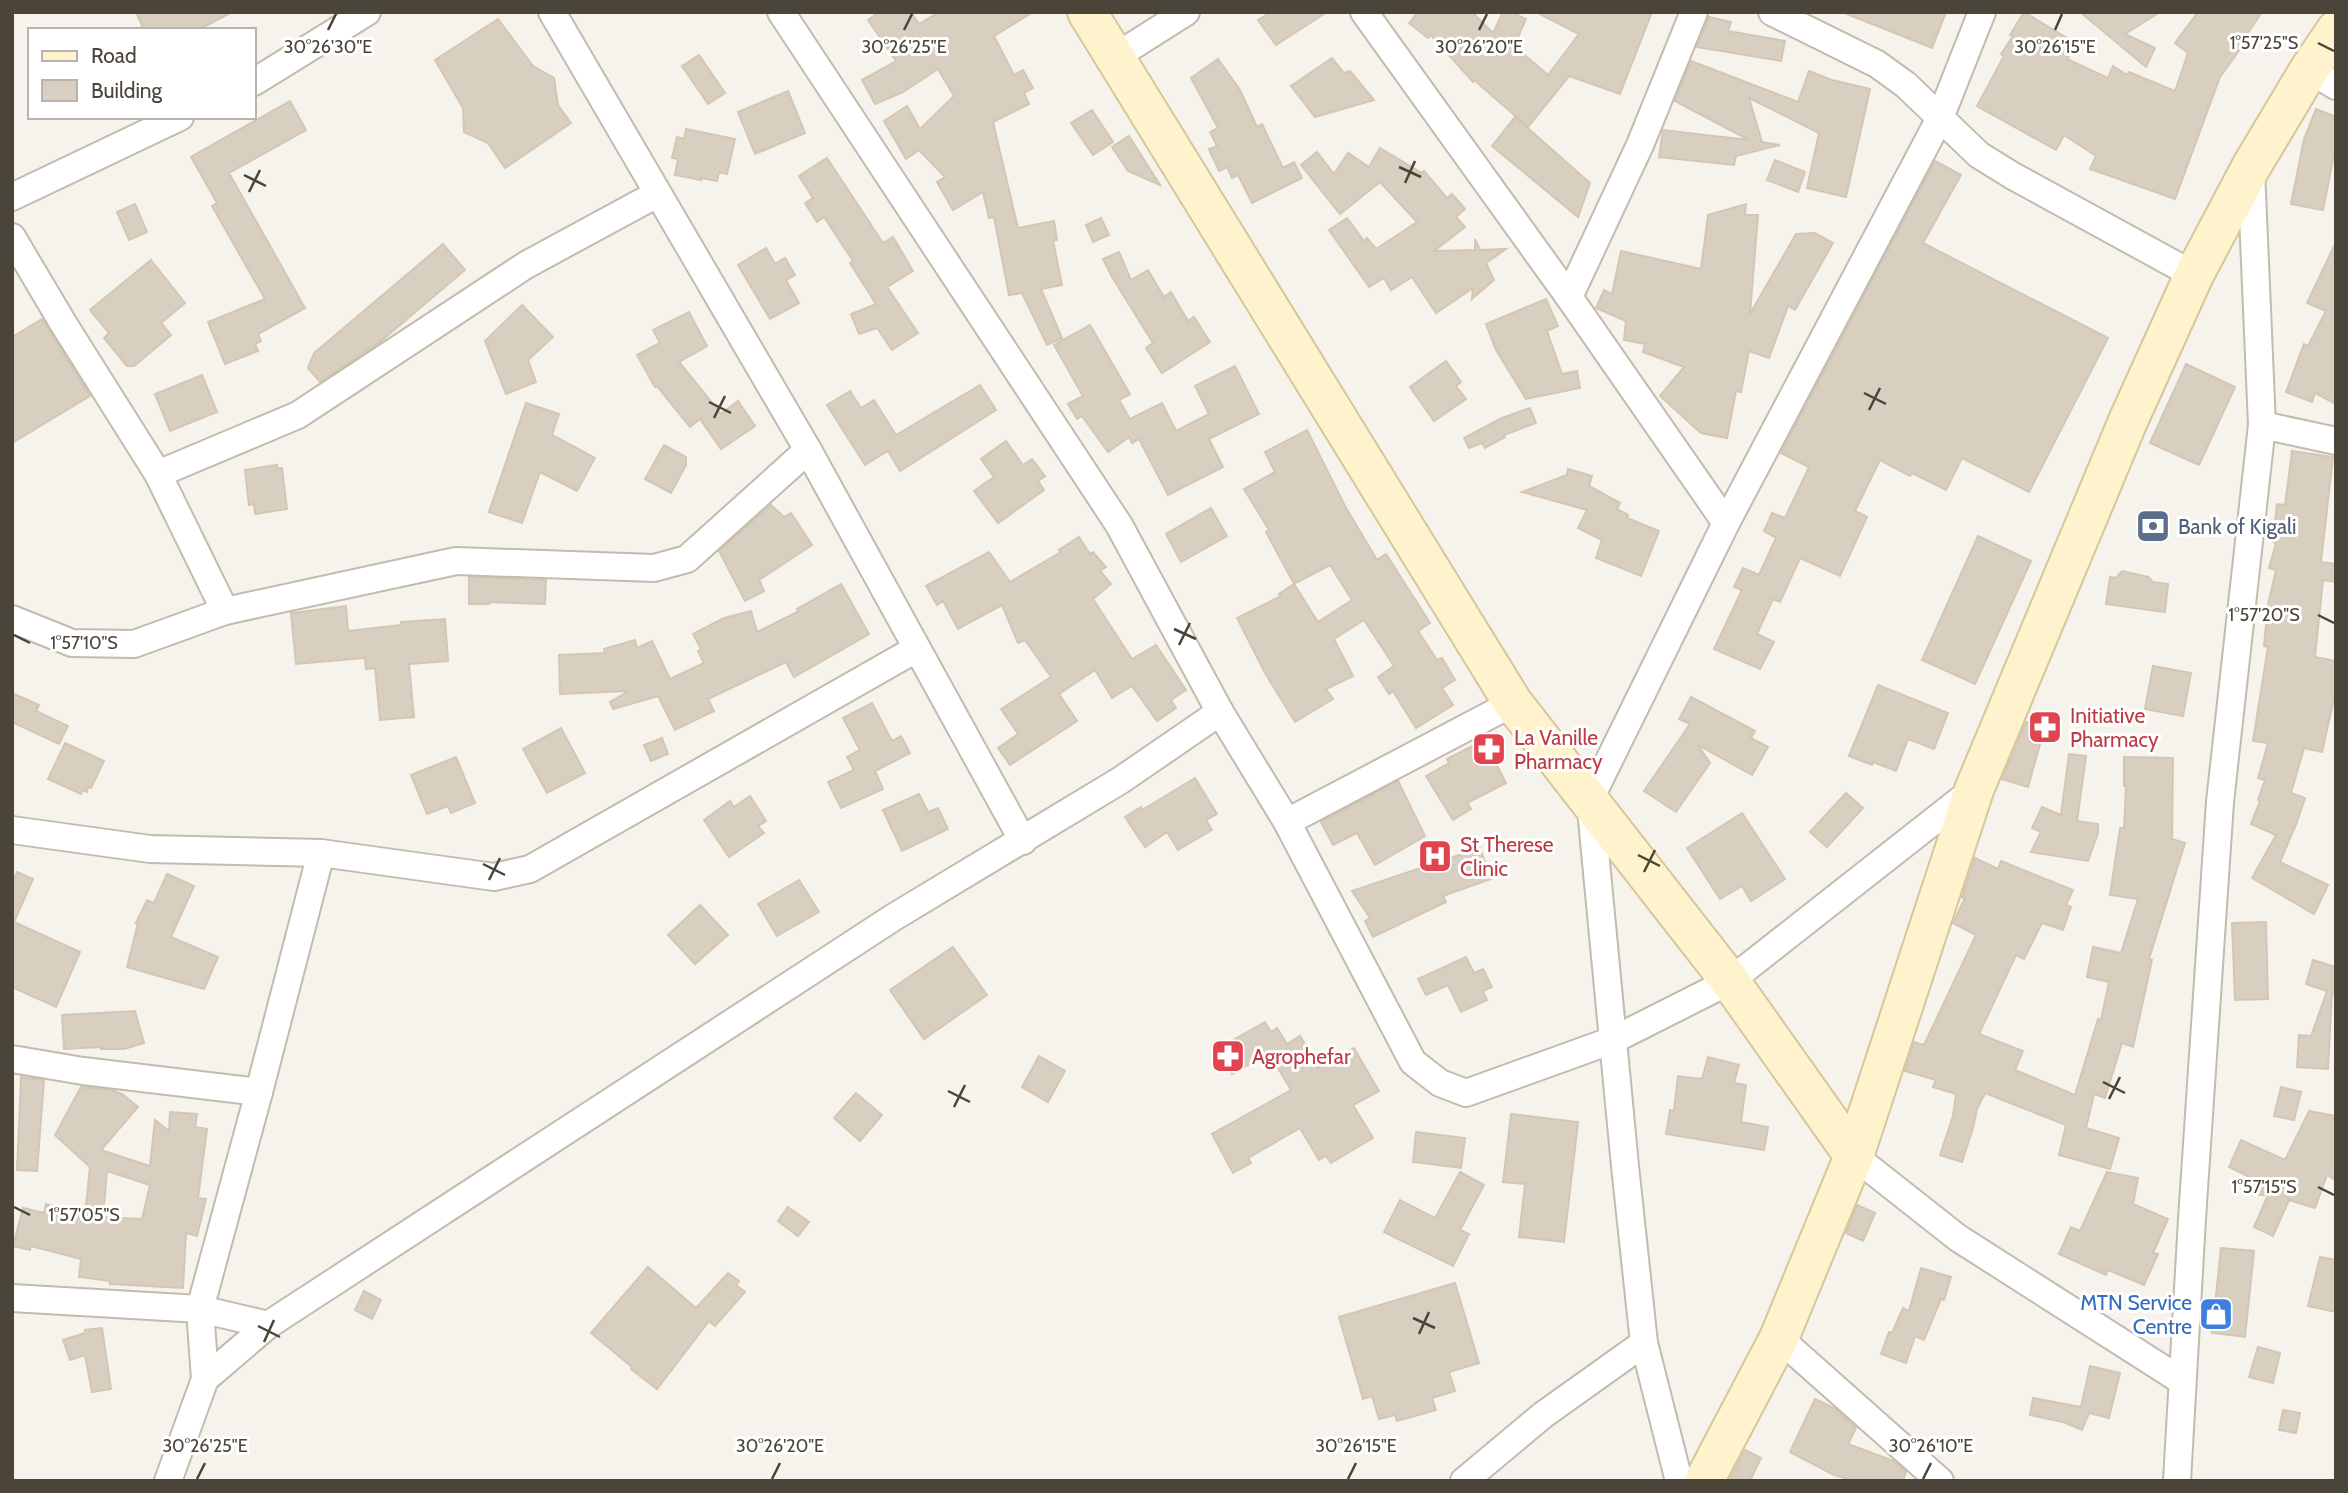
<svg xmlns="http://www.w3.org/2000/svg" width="2348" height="1493" viewBox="0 0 2348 1493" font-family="Cabin,sans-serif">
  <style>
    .building { fill: #d8cfc1; stroke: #d3c7b4; stroke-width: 2; fill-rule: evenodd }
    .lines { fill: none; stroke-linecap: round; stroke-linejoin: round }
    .street-casing { stroke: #c2bbae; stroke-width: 30 }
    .secondary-casing { stroke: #d6c79b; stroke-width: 42 }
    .street { stroke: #fff; stroke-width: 26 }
    .secondary { stroke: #fff3cd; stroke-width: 38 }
    .ticks { fill: none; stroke: #4b4439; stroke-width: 2.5 }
    .labels { text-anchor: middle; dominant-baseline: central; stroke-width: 6; stroke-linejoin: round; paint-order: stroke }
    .service-label { font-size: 21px; fill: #4e5e75; stroke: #fff; text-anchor: start }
    .health-label { font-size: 21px; fill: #be3a42; stroke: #fff; text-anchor: start }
    .shop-label { font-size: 21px; fill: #366cbe; stroke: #fff; text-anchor: end }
    .ticks-label { font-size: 18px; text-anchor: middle; fill: #4b4439; stroke: #fff; stroke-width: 6; stroke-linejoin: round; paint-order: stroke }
  </style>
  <rect width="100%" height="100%" fill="#f6f3ec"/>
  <g class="building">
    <path d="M136 12H232L198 30H144Z"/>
    <path d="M879 12H911L919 24 939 12H1033L994 36 1014 75 1023 70 1033 88 1024 93 1029 104 993 122 1018 228 1054 221 1057 240 1053 241 1062 285 1041 289 1062 338 1047 345 1022 293 1009 295 994 217 989 218 983 192 953 210 937 182 945 177 919 150 906 159 884 121 907 106 920 129 954 96 938 69 903 92 875 104 862 80 896 61 868 20Z"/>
    <path d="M1271 12H1327L1276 45 1258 20Z"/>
    <path d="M1418 12H1472L1493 33 1503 12H1511L1526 19 1514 46 1548 75 1579 34 1536 12H1652L1620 94 1569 76 1528 127 1474 80 1473 82 1431 35 1428 38 1409 23Z"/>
    <path d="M1842 12H1946L1932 48Z"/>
    <path d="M2024 12 2077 44 2067 59 2108 78 2113 66 2127 75 2129 72 2175 91 2188 53 2175 43 2198 12H2262L2241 43 2243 45 2220 77 2175 199 2090 169 2096 156 2064 135 2056 150 1977 106 2004 56 2001 54 2013 36 2010 35Z"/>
    <path d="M2080 12H2160L2125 34 2155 48 2146 67Z"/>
    <path d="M1709 17 1731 22 1728 31 1785 41 1781 61 1697 47Z"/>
    <path d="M498 19 533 66 554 78 558 105 571 123 505 168 488 143 464 132 463 108 435 60Z"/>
    <path d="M699 55 725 93 708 104 682 66Z"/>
    <path d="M1332 58 1344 73 1350 71 1374 100 1315 117 1291 86Z"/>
    <path d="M1218 59 1240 90 1257 127 1262 124 1283 168 1294 162 1302 178 1252 203 1238 175 1232 178 1227 167 1219 171 1209 149 1217 146 1210 132 1218 128 1191 78Z"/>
    <path d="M1691 61 1798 102 1809 71 1832 80 1870 89 1846 197 1807 188 1819 133 1749 98 1762 142 1780 145 1736 156 1734 165 1659 157 1663 130 1749 140 1675 101Z"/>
    <path d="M788 91 805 133 755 154 738 112Z"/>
    <path d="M290 101 306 130 229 173 305 308 258 334 261 341 255 344 258 351 225 364 208 322 265 299 212 206 217 203 191 157Z"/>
    <path d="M2316 109 2336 117V144L2323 210 2291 204 2304 139Z"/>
    <path d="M1092 110 1113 142 1093 155 1071 123Z"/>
    <path d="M1515 117 1590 183 1578 217 1492 146Z"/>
    <path d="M686 129 735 139 727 174 719 172 717 181 701 178V180L675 175 678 159 672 158 677 137 684 139Z"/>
    <path d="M1129 136 1160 185 1128 171 1112 147Z"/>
    <path d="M1380 148 1422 173 1424 171 1447 198 1452 194 1465 209 1456 217 1465 227 1434 251 1475 250V239L1480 250 1506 249 1486 263 1494 280 1472 299 1473 288 1436 313 1412 277 1391 290 1384 278 1369 287 1329 230 1347 218 1364 241 1367 238 1376 249 1417 222 1380 182 1340 214 1301 165 1317 152 1334 174 1348 153 1369 167Z"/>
    <path d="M827 158 883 243 893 237 913 271 887 287 918 333 892 350 877 328 859 334 851 314 876 304 850 263 853 261 824 217 817 222 805 203 813 198 799 176Z"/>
    <path d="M1775 160 1805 172 1798 192 1767 180Z"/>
    <path d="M1935 161 1961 175 1923 243 2108 338 2029 492 1962 458 1946 490 1912 473 1910 476 1880 460 1855 511 1867 517 1840 576 1800 558 1780 602 1773 599 1757 634 1774 642 1760 669 1714 649 1742 590 1734 587 1743 568 1759 575 1776 538 1764 531 1772 513 1785 518 1809 467 1781 453Z"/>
    <path d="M135 204 147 232 129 240 117 212Z"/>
    <path d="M1746 204 1745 215H1758L1750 314 1796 234 1815 233 1833 243 1795 310 1788 306 1769 358 1749 351 1741 392 1736 391 1727 438 1701 433 1660 396 1684 367 1643 352 1645 344 1624 340 1626 321 1596 308 1604 290 1612 294 1621 251 1701 269 1708 215Z"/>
    <path d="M1101 218 1109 235 1093 242 1086 225Z"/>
    <path d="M2336 242V404L2315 393 2312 402 2286 392 2304 344 2308 346 2326 311 2307 303Z"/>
    <path d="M443 244 465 270 380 342 320 382 308 368 314 353Z"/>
    <path d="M766 248 775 264 785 258 795 275 786 280 799 303 770 319 738 265Z"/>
    <path d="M1119 252 1131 280 1148 270 1164 297 1171 292 1188 321 1194 317 1210 342 1162 373 1146 348 1153 343 1112 277 1103 259Z"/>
    <path d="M151 260 185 303 161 323 171 335 134 366H127L104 338 109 333 90 310Z"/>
    <path d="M1546 299 1558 326 1547 331 1562 374 1577 371 1580 388 1526 399 1496 350 1486 324Z"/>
    <path d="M522 305 553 337 528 360 536 382 506 394 485 341Z"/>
    <path d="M689 312 707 346 679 362 721 414 738 401 755 426 721 449 700 419 690 427 657 386 655 387 637 355 660 343 653 330Z"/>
    <path d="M42 319 90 396 12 443V337Z"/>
    <path d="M1090 325 1130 394 1119 400 1130 419 1162 403 1176 431 1209 414 1195 386 1235 366 1259 414 1209 439 1223 467 1168 495 1139 439 1132 443 1129 437 1108 452 1082 416 1077 419 1068 404 1083 396 1054 345Z"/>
    <path d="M1446 361 1461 382 1456 386 1466 399 1434 421 1410 387Z"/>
    <path d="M2186 364 2235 387 2199 465 2150 443Z"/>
    <path d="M202 375 217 412 170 431 155 394Z"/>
    <path d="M980 385 996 410 900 471 888 451 865 465 827 405 850 391 861 408 874 400 896 435Z"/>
    <path d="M526 403 559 414 552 435 595 458 577 491 540 472 522 523 489 512Z"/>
    <path d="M1530 408 1536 423 1504 435 1505 437 1485 448 1482 443 1469 448 1464 438 1502 418Z"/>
    <path d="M1307 430 1345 506 1377 560 1386 554 1430 623 1418 631 1437 660 1442 658 1455 680 1442 688 1453 705 1416 728 1393 691 1389 694 1378 677 1394 666 1364 620 1334 639 1353 676 1326 689 1333 699 1295 722 1265 673 1237 618 1281 596 1279 594 1294 584 1318 622 1352 600 1330 565 1294 584 1266 532 1269 530 1244 489 1275 472 1265 452Z"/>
    <path d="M1006 441 1023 465 1032 459 1045 476 1038 481 1044 490 998 523 974 491 994 477 981 459Z"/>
    <path d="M664 445 686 457V465L671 493 645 479Z"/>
    <path d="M2292 451 2333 457 2321 562 2336 564V582L2323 580 2315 657 2336 661V690L2322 752 2304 748 2291 793 2305 798 2297 822 2280 862 2328 885 2314 914 2252 878 2276 835 2251 824 2260 801 2258 800 2265 780 2258 778 2268 743 2253 741 2268 647 2264 646 2268 605 2276 570 2269 568 2276 543 2273 542 2277 504 2285 505Z"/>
    <path d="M277 465 278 469 282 468 287 509 255 514 254 504 249 505 245 470Z"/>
    <path d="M1568 469 1592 476 1589 486 1620 503 1617 509 1628 515 1627 518 1659 531 1641 576 1596 558 1602 540 1578 528 1587 510 1522 492 1567 475Z"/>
    <path d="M771 505 784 517 791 513 812 545 759 580 764 591 745 601 719 551Z"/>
    <path d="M1211 508 1227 536 1181 562 1166 534Z"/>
    <path d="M1978 536 2031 561 1975 684 1922 660Z"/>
    <path d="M1079 537 1090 554 1093 552 1106 567 1100 571 1111 584 1093 599 1132 659 1156 645 1186 690 1171 700 1176 708 1157 721 1132 686 1112 698 1095 670 1059 694 1077 721 1010 765 998 748 1018 734 1001 709 1051 677 1025 640 1018 643 1002 605 958 629 943 601 937 605 926 586 989 552 1010 582 1061 552 1059 550Z"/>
    <path d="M2122 571 2148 577 2153 582 2168 584 2165 612 2106 604 2110 577 2116 578Z"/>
    <path d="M469 577 546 580 545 604 489 602V604H469Z"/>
    <path d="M841 584 869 634 794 677 786 662 708 699 714 711 675 730 658 696 613 709 610 702 629 691 560 694 559 655 605 653 604 649 635 640 637 648 652 641 670 679 704 663 698 651 701 649 693 634 724 618 751 611 757 632 799 611 797 609Z"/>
    <path d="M346 606 348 631 401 625V622L445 619 448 661 409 664 414 717 380 720 375 668 366 669 365 658 296 664 291 613Z"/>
    <path d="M2153 666 2191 673 2183 716 2145 709Z"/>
    <path d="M1878 685 1948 713 1934 749 1908 739 1896 771 1873 762 1872 765 1849 756Z"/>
    <path d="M12 693 39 705 36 711 68 726 59 744 12 722Z"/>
    <path d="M1691 697 1755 731 1751 738 1768 747 1752 775 1698 745 1710 763 1676 812 1644 791 1690 724 1679 719Z"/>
    <path d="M872 703 892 741 901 736 910 753 875 771 883 789 841 808 828 782 854 770 847 757 860 750 843 718Z"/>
    <path d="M2026 722 2045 727 2028 787 2002 779Z"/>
    <path d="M561 728 585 773 547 793 523 749Z"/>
    <path d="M662 738 668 754 651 761 644 745Z"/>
    <path d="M1484 740 1506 783 1467 803 1471 809 1453 820 1426 776 1449 763 1447 759Z"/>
    <path d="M65 743 104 761 91 788 88 787 87 792 83 790 81 794 48 779Z"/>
    <path d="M2069 754 2086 756 2077 821 2098 824V833L2088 861 2031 852 2041 832 2032 828 2042 807 2061 815Z"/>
    <path d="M456 757 475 803 451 813 448 806 427 814 411 775Z"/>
    <path d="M2124 757 2173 758 2172 839 2185 843 2149 959 2152 960 2133 1047 2122 1043 2105 1098 2094 1094 2086 1128 2119 1138 2110 1169 2059 1155 2066 1125 1985 1093 1977 1109 1973 1128 1962 1162 1940 1155 1953 1116 1956 1094 1933 1087 1936 1080 1905 1071 1914 1042 1924 1045 1976 935 1953 923 1965 898 1962 897 1975 858 1998 869 2001 861 2073 890 2066 905 2071 907 2063 930 2042 923 2024 959 2016 955 1979 1034 2023 1051 2015 1070 2075 1095 2098 1019 2101 1020 2109 982 2087 977 2093 947 2121 953 2138 899 2110 895 2120 828H2124L2126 786H2124Z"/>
    <path d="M1195 778 1217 814 1206 820 1212 830 1178 850 1167 832 1145 847 1125 817 1141 807 1142 810Z"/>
    <path d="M1398 781 1425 836 1375 865 1357 833 1333 845 1321 822Z"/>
    <path d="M1846 793 1863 808 1827 847 1810 832Z"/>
    <path d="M919 794 928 812 938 808 948 829 902 851 883 810Z"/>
    <path d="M750 796 766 821 758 826 764 833 729 857 704 820 730 801 734 807Z"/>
    <path d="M1742 813 1785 879 1751 901 1742 886 1720 899 1687 848Z"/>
    <path d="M1480 848 1491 879 1443 896 1446 902 1373 937 1365 921 1370 918 1352 891Z"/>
    <path d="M17 872 33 879 14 922 80 952 56 1007 12 987V883Z"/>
    <path d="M167 874 194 886 171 937 218 957 204 989 127 967 138 923H136L147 900 154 903Z"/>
    <path d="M799 880 819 912 777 936 758 904Z"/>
    <path d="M700 905 728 935 695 964 668 935Z"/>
    <path d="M2266 922 2268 999 2235 1000 2232 923Z"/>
    <path d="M953 947 987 995 924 1039 890 990Z"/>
    <path d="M1466 957 1474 973 1483 969 1492 987 1483 991 1487 1000 1461 1012 1448 985 1426 995 1418 979Z"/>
    <path d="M2313 960 2336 967V994L2332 993 2328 1069 2297 1067 2299 1035 2311 1036 2327 991 2306 984Z"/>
    <path d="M135 1011 144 1043 124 1049H101L102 1047 64 1049 62 1015Z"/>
    <path d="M1265 1022 1271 1032 1277 1028 1287 1044 1300 1036 1319 1068 1354 1048 1379 1091 1353 1105 1373 1138 1331 1163 1326 1156 1319 1160 1300 1128 1248 1158 1251 1163 1233 1173 1212 1134 1291 1090 1269 1053 1232 1074 1217 1049Z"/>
    <path d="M1039 1056 1065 1071 1048 1102 1022 1087Z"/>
    <path d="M1708 1057 1739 1065 1734 1083 1746 1085 1741 1122 1768 1127 1764 1150 1666 1134 1670 1110 1674 1111 1678 1076 1702 1079Z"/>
    <path d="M21 1077 44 1080 37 1171 17 1170Z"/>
    <path d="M81 1087 111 1090 122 1094 138 1107 101 1150 150 1166 155 1120 169 1131 170 1112 197 1114 195 1127 207 1129 198 1198 206 1199 197 1236 186 1233 183 1288 110 1284V1281L79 1277 81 1259 31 1246 30 1250 13 1246 23 1208 44 1213 46 1204 85 1214 90 1167 55 1135ZM107 1171 150 1185 142 1219 103 1217Z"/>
    <path d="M2281 1087 2301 1092 2294 1120 2274 1116Z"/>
    <path d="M856 1093 882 1115 860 1141 834 1118Z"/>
    <path d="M2309 1111 2336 1116V1180L2327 1175 2315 1208 2289 1200 2273 1236 2254 1227 2268 1195H2252V1178L2229 1167 2241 1140 2285 1160Z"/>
    <path d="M1511 1114 1578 1122 1564 1242 1519 1237 1525 1184 1503 1182Z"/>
    <path d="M1416 1132 1465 1138 1461 1168 1413 1162Z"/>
    <path d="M1460 1172 1484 1185 1460 1230 1469 1234 1453 1266 1384 1232 1400 1200 1435 1218Z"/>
    <path d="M2107 1172 2138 1178 2133 1204 2168 1219 2153 1253 2158 1254 2144 1285 2108 1270 2106 1275 2059 1254 2071 1227 2080 1231Z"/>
    <path d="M1857 1205 1875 1213 1863 1241 1846 1233Z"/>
    <path d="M788 1207 809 1222 798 1236 778 1221Z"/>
    <path d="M2221 1248 2254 1251 2245 1337 2212 1333Z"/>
    <path d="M2320 1257 2336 1260V1312L2308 1306Z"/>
    <path d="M648 1267 696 1308 728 1273 739 1281 736 1285 745 1292 715 1326 709 1321 657 1389 631 1369 632 1367 591 1333Z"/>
    <path d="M1921 1268 1951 1277 1944 1300 1941 1299 1924 1340 1915 1336 1906 1363 1881 1354 1889 1332 1892 1333 1903 1308 1909 1311Z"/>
    <path d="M1455 1283 1479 1363 1449 1372 1455 1391 1432 1398 1436 1410 1397 1421 1395 1415 1379 1419 1372 1396 1363 1399 1339 1317Z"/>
    <path d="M364 1291 381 1300 372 1319 355 1310Z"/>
    <path d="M102 1328 111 1389 92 1392 85 1355 70 1360 63 1340 85 1333V1330Z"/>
    <path d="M2258 1347 2280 1353 2273 1383 2249 1377Z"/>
    <path d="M2090 1366 2120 1373 2109 1418 2089 1413 2082 1430 2063 1422 2030 1415 2033 1398 2081 1407Z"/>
    <path d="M1815 1399 1834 1408 1856 1428 1848 1444 1894 1461 1906 1472 1903 1481H1855L1834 1475 1790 1452Z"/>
    <path d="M2283 1410 2300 1413 2296 1433 2279 1430Z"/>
    <path d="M1745 1450 1761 1458 1750 1481H1729Z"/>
  </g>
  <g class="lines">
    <g class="street-casing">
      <g id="street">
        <path d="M552 12 808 450 1023 841"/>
        <path d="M781 12 1119 525 1220 712"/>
        <path d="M1364 12 1569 297 1726 523"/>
        <path d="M1772 12 1877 64 1906 85 1979 155 2013 176 2194 275"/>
        <path d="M1115 57 1186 12"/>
        <path d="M2309 70 2336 86"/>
        <path d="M254 82 367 12"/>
        <path d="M12 197 180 117"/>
        <path d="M12 237 63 323 158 474 225 611"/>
        <path d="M1569 297 1640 145 1694 12"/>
        <path d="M2262 425 2336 441"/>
        <path d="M158 474 298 415 526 265 657 194"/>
        <path d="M12 619 72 643 134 644 225 611 456 561 654 568 687 559 808 450"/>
        <path d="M1287 822 1513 703"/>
        <path d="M12 830 150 849 321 853 494 877 530 869 916 649"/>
        <path d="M12 1059 83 1071 259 1092"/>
        <path d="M1854 1156 1958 1238 2182 1381"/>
        <path d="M12 1298 200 1309 268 1325"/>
        <path d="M1779 1338 1940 1481"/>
        <path d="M205 1379 200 1309 259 1092 321 853"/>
        <path d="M168 1481 205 1379 268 1325 894 917 1121 780 1220 712 1287 822 1413 1062 1440 1083 1466 1093 1613 1040 1730 981 1973 790"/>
        <path d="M1464 1481 1543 1415 1644 1343"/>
        <path d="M1679 1481 1644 1343 1625 1166 1590 799 1726 523 1940 118 1982 12"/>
        <path d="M2177 1481 2192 1219 2220 802 2262 425 2251 170"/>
      </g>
    </g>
    <g class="secondary-casing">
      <g id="secondary">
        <path d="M1087 12 1513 703 1730 981 1854 1156"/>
        <path d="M1704 1481 1779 1338 1854 1156 1974 790 2128 421 2194 275 2251 167 2309 70 2336 30"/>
      </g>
    </g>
    <use href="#street" class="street"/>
    <use href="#secondary" class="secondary"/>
  </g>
  <path class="ticks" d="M328 30 336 14M904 30 912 14M1479 30 1487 14M2055 30 2062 14M2318 43 2334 51M1399 167 1421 177M244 175 266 186M1405 183 1415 161M249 192 260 170M1864 393 1886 404M709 402 731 413M1869 410 1880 388M714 418 725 396M2318 615 2334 623M1174 629 1196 639M14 635 30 643M1179 645 1190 623M1638 855 1660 866M483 864 505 875M1644 872 1655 850M489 880 500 858M2103 1082 2125 1093M948 1091 970 1102M2109 1099 2120 1077M954 1107 965 1085M2318 1187 2334 1195M14 1207 30 1215M1413 1318 1435 1328M258 1326 280 1337M1419 1334 1429 1312M264 1342 274 1320M197 1479 205 1463M772 1479 780 1463M1348 1479 1356 1463M1923 1479 1931 1463"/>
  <defs>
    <g id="bank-square" transform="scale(1.75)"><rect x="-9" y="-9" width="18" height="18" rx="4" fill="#5c6f8a" stroke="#fff"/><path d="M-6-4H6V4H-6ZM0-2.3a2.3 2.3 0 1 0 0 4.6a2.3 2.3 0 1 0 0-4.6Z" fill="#fff"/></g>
    <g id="pharmacy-square" transform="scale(1.75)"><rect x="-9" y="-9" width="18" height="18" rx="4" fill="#e0444e" stroke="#fff"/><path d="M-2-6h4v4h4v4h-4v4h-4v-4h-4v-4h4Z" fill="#fff"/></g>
    <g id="hospital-square" transform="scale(1.75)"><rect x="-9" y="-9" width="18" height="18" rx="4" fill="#e0444e" stroke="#fff"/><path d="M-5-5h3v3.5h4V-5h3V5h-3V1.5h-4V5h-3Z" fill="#fff"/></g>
    <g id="shop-square" transform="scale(1.75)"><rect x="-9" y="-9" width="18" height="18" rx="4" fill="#3f7fe0" stroke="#fff"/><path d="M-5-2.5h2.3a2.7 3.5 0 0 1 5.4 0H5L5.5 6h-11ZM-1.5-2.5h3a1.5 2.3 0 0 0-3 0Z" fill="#fff"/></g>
  </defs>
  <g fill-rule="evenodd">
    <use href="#bank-square" x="2153" y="526"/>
    <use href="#pharmacy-square" x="2045" y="727"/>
    <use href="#pharmacy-square" x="1489" y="749"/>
    <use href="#hospital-square" x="1435" y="856"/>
    <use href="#pharmacy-square" x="1228" y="1056"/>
    <use href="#shop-square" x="2216" y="1314"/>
  </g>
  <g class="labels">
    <g class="service-label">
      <text x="2178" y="526">Bank of Kigali</text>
    </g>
    <g class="health-label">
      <text x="2070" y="715">Initiative<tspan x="2070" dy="24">Pharmacy</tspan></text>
      <text x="1514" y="737">La Vanille<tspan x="1514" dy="24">Pharmacy</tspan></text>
      <text x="1460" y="844">St Therese<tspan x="1460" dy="24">Clinic</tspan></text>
      <text x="1252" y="1056">Agrophefar</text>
    </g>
    <g class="shop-label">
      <text x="2192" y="1302">MTN Service<tspan x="2192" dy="24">Centre</tspan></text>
    </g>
  </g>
  <g class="ticks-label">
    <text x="2264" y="49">1°57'25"S</text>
    <text x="328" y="53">30°26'30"E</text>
    <text x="904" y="53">30°26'25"E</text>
    <text x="1479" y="53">30°26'20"E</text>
    <text x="2055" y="53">30°26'15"E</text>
    <text x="2264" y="621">1°57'20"S</text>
    <text x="84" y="649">1°57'10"S</text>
    <text x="2264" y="1193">1°57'15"S</text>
    <text x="84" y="1221">1°57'05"S</text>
    <text x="205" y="1452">30°26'25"E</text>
    <text x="780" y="1452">30°26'20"E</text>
    <text x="1356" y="1452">30°26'15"E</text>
    <text x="1931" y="1452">30°26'10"E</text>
  </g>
  <rect width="2348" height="1493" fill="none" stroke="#4b4439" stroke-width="28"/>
  <rect x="28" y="28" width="228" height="91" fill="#ffffff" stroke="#b7b4b0" stroke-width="2"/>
  <rect x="42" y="51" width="35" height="10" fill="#fff3cd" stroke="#b7b4b0" stroke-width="2"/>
  <text x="91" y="63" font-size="21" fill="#4b4439">Road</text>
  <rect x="42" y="80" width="35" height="21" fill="#d8cfc1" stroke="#b7b4b0" stroke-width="2"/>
  <text x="91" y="98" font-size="21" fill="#4b4439">Building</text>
</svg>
